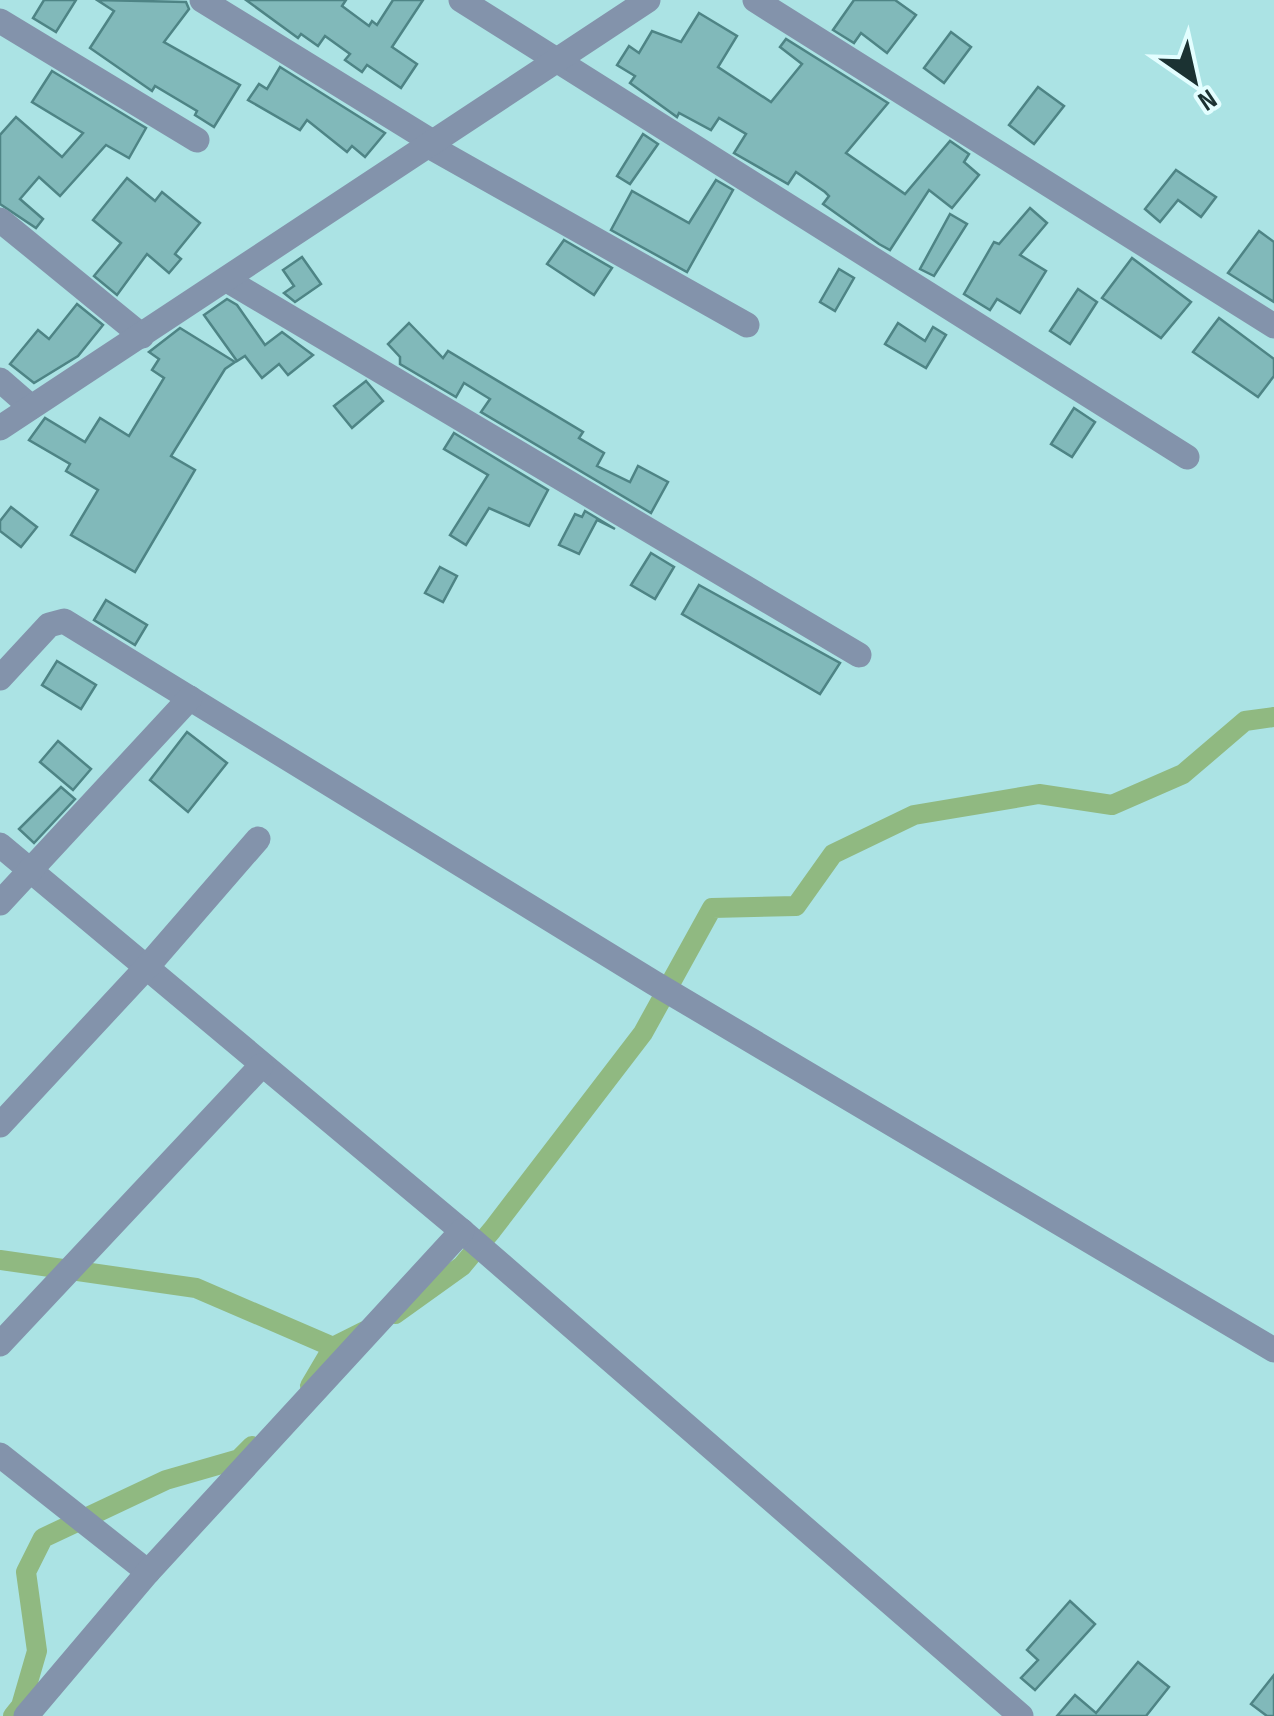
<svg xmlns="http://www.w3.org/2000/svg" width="1274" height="1716" viewBox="0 0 1274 1716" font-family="'Sofia Sans Condensed',sans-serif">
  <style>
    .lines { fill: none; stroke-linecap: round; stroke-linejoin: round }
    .canal { stroke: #90b981; stroke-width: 20 }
    .building { fill: #81b9ba; stroke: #4e8485; stroke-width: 2.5 }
    .minor { stroke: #8393ab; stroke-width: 25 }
  </style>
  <rect width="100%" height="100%" fill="#abe3e4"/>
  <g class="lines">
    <g class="canal">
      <path d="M0 1260 196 1288 333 1347"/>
      <path d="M395 1314 462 1266 492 1230 643 1033 712 908 796 906 833 854 914 815 1039 794 1112 805 1183 774 1245 721 1274 717"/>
      <path d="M310 1386 333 1347 365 1331"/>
      <path d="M13 1716 21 1706 37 1651 26 1572 43 1538 166 1480 239 1459 252 1446"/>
    </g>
  </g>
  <g class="building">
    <path d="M44 0H76L56 32 33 18Z"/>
    <path d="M97 0 186 2 189 9 164 42 240 85 214 127 195 115 197 111 155 86 152 91 90 48 114 11Z"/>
    <path d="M246 0H346L342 6 369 26 372 21 377 25 393 0H423L392 47 417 64 401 88 367 65 362 72 345 60 350 54 325 36 318 46 301 34 298 38Z"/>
    <path d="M854 0H895L916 15 887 53 861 33 854 43 833 30Z"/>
    <path d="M699 13 737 36 718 67 771 102 802 64 780 47 786 39 888 103 846 153 905 194 950 141 969 154 964 162 979 175 952 208 929 190 890 250 879 244 823 204 829 196 825 192 796 172 788 184 734 153 746 134 719 118 711 130 679 113 677 117 630 83 635 76 617 65 629 46 639 53 652 31 681 42Z"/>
    <path d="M951 32 971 47 944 83 924 68Z"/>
    <path d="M280 67 385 133 365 157 352 146 347 152 307 120 300 130 248 100 259 84 267 89Z"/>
    <path d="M52 71 146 128 129 158 106 145 60 196 39 177 20 199 43 219 36 228 0 204V135L16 117 62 157 83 133 32 102Z"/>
    <path d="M1038 87 1064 106 1034 144 1009 125Z"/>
    <path d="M643 134 658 144 630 184 617 176Z"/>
    <path d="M1176 170 1216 197 1201 217 1178 200 1160 222 1145 209Z"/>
    <path d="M127 178 155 201 162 192 200 223 178 250 175 254 181 259 169 273 147 254 117 295 94 276 121 243 93 220Z"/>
    <path d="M716 180 733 190 687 272 611 230 632 191 689 223Z"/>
    <path d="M1030 208 1047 223 1020 255 1046 271 1020 313 997 299 990 310 964 294 994 242 999 244Z"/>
    <path d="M950 214 967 224 934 276 920 269Z"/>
    <path d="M1259 231 1274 242V302L1228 273Z"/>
    <path d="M564 240 612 268 594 295 547 264Z"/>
    <path d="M302 257 321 284 295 302 284 293 294 286 283 270Z"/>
    <path d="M1132 258 1191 302 1161 338 1102 298Z"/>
    <path d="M839 269 854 278 835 311 820 302Z"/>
    <path d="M1078 289 1097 302 1070 344 1050 331Z"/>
    <path d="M227 299 237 305 265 345 282 332 313 355 288 375 279 364 262 378 245 356 237 361 204 315Z"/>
    <path d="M77 304 103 325 78 356 34 383 10 364 38 330 49 339Z"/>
    <path d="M1219 318 1274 359V376L1258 397 1193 352Z"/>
    <path d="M409 323 443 358 448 351 583 432 579 438 604 453 597 466 630 482 638 466 668 482 651 513 481 412 490 399 464 383 456 397 400 364V357L388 344Z"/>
    <path d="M898 323 925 341 933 327 946 335 926 368 885 344Z"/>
    <path d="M180 328 235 362 225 369 171 456 195 470 135 572 71 535 98 490 66 471 70 464 29 440 45 418 85 442 100 418 129 436 164 378 152 370 159 359 149 352Z"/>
    <path d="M366 381 383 401 352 428 334 406Z"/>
    <path d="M1074 408 1095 422 1072 457 1051 444Z"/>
    <path d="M454 433 548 490 529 526 489 508 466 545 450 535 488 475 444 449Z"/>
    <path d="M11 507 37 527 21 547 0 531V521Z"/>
    <path d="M585 511 615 529 597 520 579 554 559 545 575 514 582 517Z"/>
    <path d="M651 553 674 567 655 599 631 585Z"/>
    <path d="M440 567 457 576 443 602 425 593Z"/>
    <path d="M699 585 840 663 820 694 682 614Z"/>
    <path d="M106 600 147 625 135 645 94 620Z"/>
    <path d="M57 661 96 685 81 709 42 685Z"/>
    <path d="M187 732 227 763 188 812 150 780Z"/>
    <path d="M58 741 91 769 73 790 40 762Z"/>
    <path d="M61 787 75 799 34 843 19 829Z"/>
    <path d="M1070 1601 1095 1624 1035 1690 1021 1678 1038 1660 1027 1650Z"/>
    <path d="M1138 1662 1169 1687 1146 1716H1057L1075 1695 1096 1713Z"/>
    <path d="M1274 1675V1716H1267L1251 1704Z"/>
  </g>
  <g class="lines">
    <g class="minor">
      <path d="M202 0 434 143"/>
      <path d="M461 0 1187 457"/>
      <path d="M755 0 1274 326"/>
      <path d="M0 21 197 140"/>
      <path d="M429 146 747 325"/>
      <path d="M0 220 142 336"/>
      <path d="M227 280 859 655"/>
      <path d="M0 380 31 407"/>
      <path d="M0 428 648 0"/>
      <path d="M0 678 49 625 64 621 654 983 1274 1350"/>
      <path d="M0 845 462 1231 1021 1716"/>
      <path d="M0 903 190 698"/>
      <path d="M0 1125 146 968 258 839"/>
      <path d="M0 1344 261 1066"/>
      <path d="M0 1455 148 1572"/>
      <path d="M26 1716 148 1572 462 1231"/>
    </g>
  </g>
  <g transform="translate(1194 80) rotate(146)" stroke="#e3feff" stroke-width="8" paint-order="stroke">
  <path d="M0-8L18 38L0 25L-18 38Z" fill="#1b3232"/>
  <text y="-15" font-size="28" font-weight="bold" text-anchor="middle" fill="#1b3232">N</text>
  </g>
</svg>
